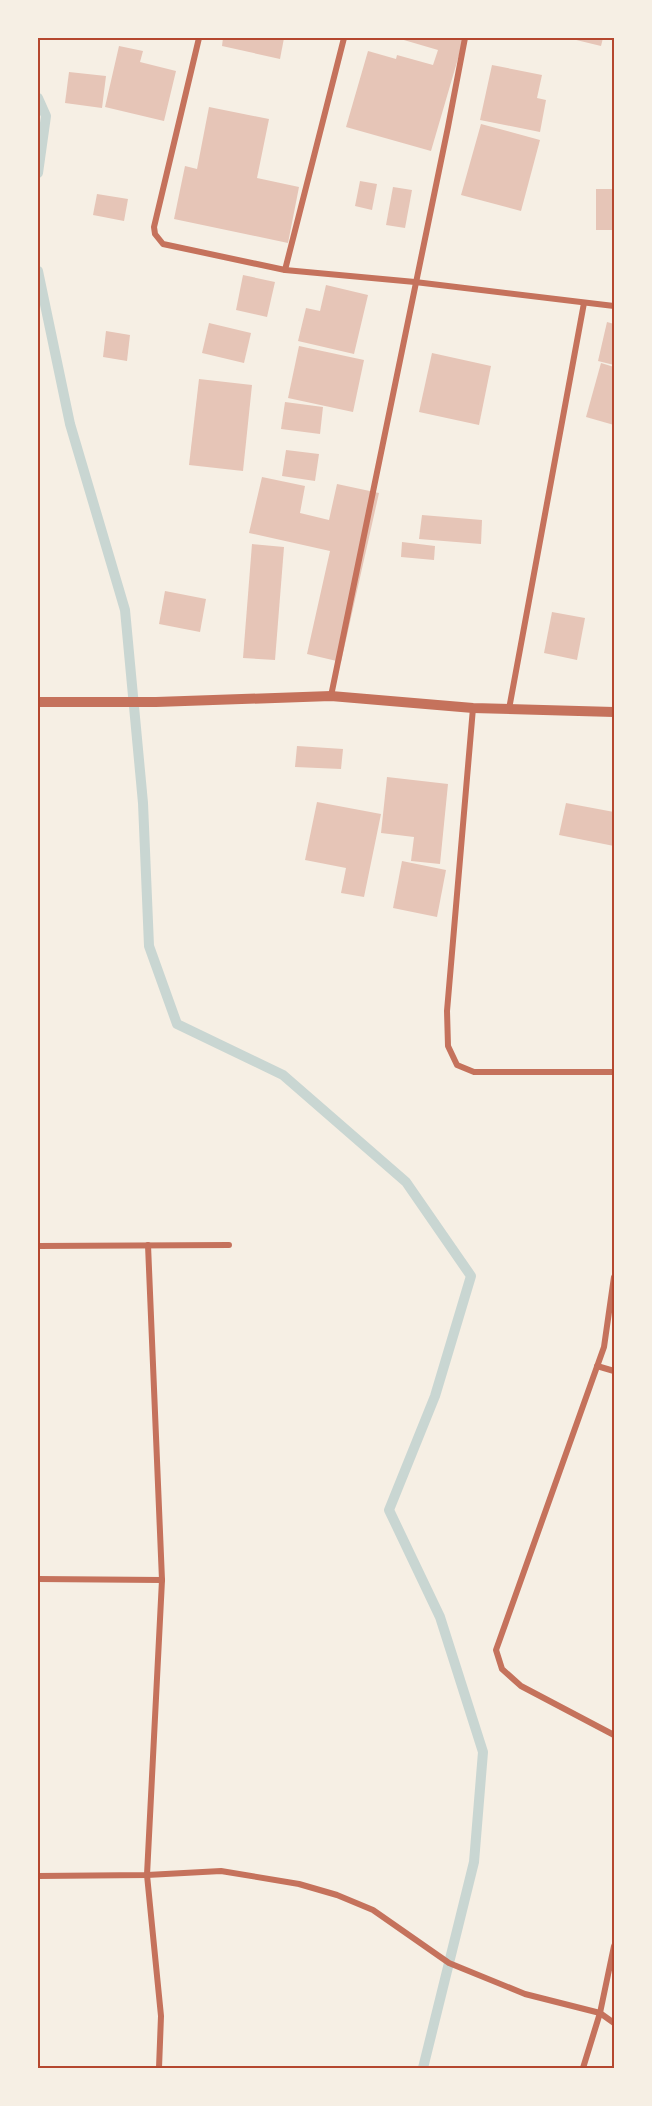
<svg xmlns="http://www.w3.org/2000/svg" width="652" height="2106" viewBox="0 0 652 2106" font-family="Jost,sans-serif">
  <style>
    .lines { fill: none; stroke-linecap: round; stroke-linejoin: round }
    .stream { stroke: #c9d6d2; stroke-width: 10 }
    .building { fill: #e6c5b7 }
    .minor { stroke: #c5725c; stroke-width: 6 }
    .tertiary { stroke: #c5725c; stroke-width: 10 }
    .neatline { fill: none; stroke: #b5482f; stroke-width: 2 }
  </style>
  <rect width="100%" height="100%" fill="#f6efe4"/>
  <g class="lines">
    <g class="stream">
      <path d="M38 98 46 116 38 173"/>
      <path d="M38 271 70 424 125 610 143 803 149 946 177 1024 283 1075 406 1182 471 1276 435 1396 389 1510 440 1617 483 1752 474 1862 423 2068"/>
    </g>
  </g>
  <g class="building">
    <path d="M223 38H284L280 59 222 46Z"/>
    <path d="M397 38H464L431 151 346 127 368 51 396 59 397 55 433 65 438 50Z"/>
    <path d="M568 38H603L601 46Z"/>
    <path d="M119 46 143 51 140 62 176 71 164 121 105 107Z"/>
    <path d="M492 65 542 75 537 98 546 100 540 132 480 120Z"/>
    <path d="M69 72 106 76 102 108 65 103Z"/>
    <path d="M209 107 269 119 257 178 299 187 288 243 174 219 185 166 197 169Z"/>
    <path d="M481 124 540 140 521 211 461 195Z"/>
    <path d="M360 181 377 184 372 210 355 206Z"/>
    <path d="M393 187 412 190 405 228 386 225Z"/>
    <rect x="596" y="189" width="18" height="41"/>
    <path d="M97 194 128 199 124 221 93 215Z"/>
    <path d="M243 275 275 282 267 317 236 310Z"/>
    <path d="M326 285 368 295 354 354 298 341 306 308 320 311Z"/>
    <path d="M607 322 614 324V365L598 361Z"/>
    <path d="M209 323 251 333 244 363 202 353Z"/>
    <path d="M106 331 130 335 127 361 103 357Z"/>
    <path d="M299 346 364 360 353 412 288 398Z"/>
    <path d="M432 353 491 366 479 425 419 412Z"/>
    <path d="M601 363 614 367V425L586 417Z"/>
    <path d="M199 379 252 385 243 471 189 465Z"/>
    <path d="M285 402 323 407 320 434 281 429Z"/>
    <path d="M286 450 319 454 315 481 282 476Z"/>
    <path d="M262 477 305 486 300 513 329 520 337 484 379 493 341 662 307 654 330 551 249 533Z"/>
    <path d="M422 515 482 520 481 544 419 539Z"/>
    <path d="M402 542 435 546 434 560 401 557Z"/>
    <path d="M252 544 284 547 275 660 243 658Z"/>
    <path d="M165 591 206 599 200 632 159 624Z"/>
    <path d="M552 612 585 618 577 660 544 653Z"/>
    <path d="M297 746 343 749 341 769 295 767Z"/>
    <rect x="38" y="758" width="2" height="54"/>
    <path d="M387 777 448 784 440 864 411 861 414 837 381 833Z"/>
    <path d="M317 802 381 814 364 897 341 893 346 868 305 860Z"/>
    <path d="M566 803 614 812V846L559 835Z"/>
    <path d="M402 861 446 870 437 917 393 908Z"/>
  </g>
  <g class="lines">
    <g class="minor">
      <path d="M199 38 154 227 155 234 163 244 285 270 415 282 614 306"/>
      <path d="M285 270 344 38"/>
      <path d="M331 696 448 127 465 38"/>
      <path d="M473 708 447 1011 448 1046 457 1065 474 1072H614"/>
      <path d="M509 709 584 303"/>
      <path d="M148 1245 162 1580 147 1875 161 2016 159 2068"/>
      <path d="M38 1246 229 1245"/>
      <path d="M614 1277 604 1347 496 1650 502 1669 521 1686 614 1735"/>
      <path d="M597 1366 614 1371"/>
      <path d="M38 1579 162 1580"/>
      <path d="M38 1876 147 1875 221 1871 299 1884 337 1895 373 1910 449 1963 525 1994 600 2013 614 2023"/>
      <path d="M583 2068 600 2013 614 1946"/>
    </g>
    <path class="tertiary" d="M38 702H156L331 696 473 708 614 712"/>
  </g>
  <rect width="652" height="2106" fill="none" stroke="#f6efe4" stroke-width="78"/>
  <rect x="39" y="39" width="574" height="2028" class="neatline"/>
</svg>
